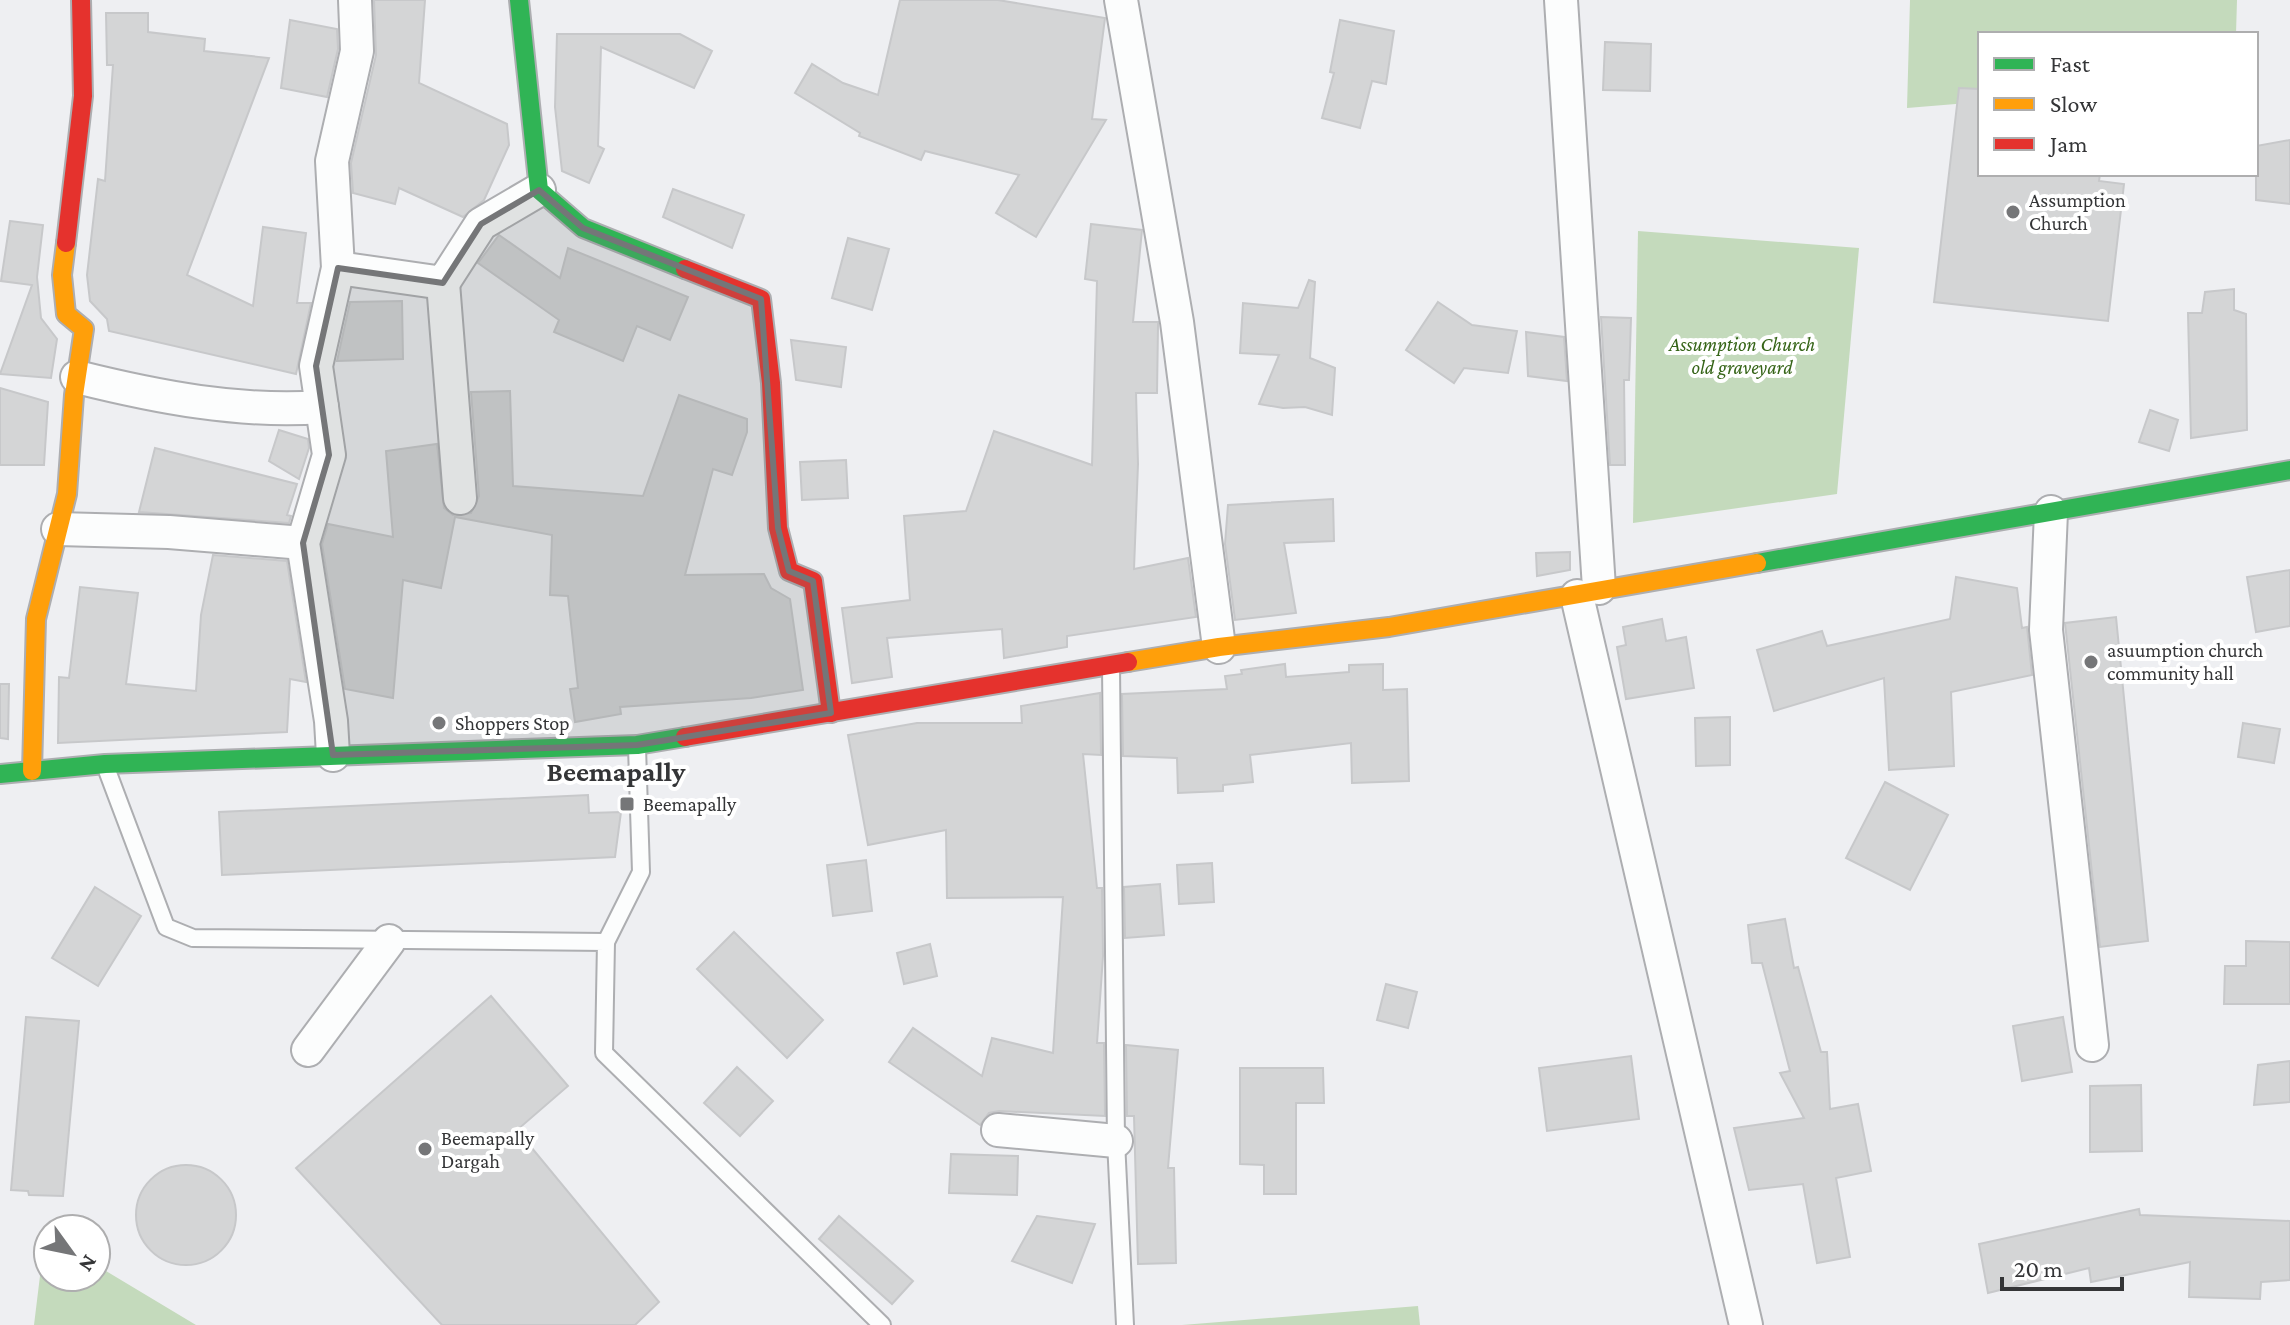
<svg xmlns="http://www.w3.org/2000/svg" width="2290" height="1325" viewBox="0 0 2290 1325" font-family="'Crimson Pro',serif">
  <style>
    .green { fill: #c4dabc }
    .building { fill: #d4d5d6; stroke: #c7c8ca; stroke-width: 2 }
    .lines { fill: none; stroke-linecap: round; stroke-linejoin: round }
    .lane-casing { stroke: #adaeb1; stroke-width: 20 }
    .street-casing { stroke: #adaeb1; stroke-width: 36 }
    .fast-casing { stroke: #adaeb1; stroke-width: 22 }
    .slow-casing { stroke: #adaeb1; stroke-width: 22 }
    .jam-casing { stroke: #adaeb1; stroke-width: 22 }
    .lane { stroke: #fcfdfd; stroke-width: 16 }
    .street { stroke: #fcfdfd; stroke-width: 32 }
    .fast { stroke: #30b455; stroke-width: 18 }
    .slow { stroke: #ff9f0a; stroke-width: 18 }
    .jam { stroke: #e5322d; stroke-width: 18 }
    .marked { fill: #757678; fill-opacity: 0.2; stroke: #757678; stroke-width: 6; stroke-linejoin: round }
    .poi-dot { fill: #757678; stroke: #fff; stroke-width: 3 }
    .labels { text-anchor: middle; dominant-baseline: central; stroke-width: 8; stroke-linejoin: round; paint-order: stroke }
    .poi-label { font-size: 20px; fill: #343537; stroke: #fff; text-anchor: start }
    .park-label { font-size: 20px; font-style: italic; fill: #356417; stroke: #fff }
    .district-label { font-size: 28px; font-weight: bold; fill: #343537; stroke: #fff }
  </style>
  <rect width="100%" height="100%" fill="#eeeff2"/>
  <g class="green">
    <path d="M1910 0H2237L2236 34H1980V102L1907 108Z"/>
    <path d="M1638 231 1859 248 1837 494 1633 523Z"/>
    <path d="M45 1235 48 1277H96V1265L196 1325H34Z"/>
    <path d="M1418 1306 1420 1325H1182Z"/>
  </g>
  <g class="building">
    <path d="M374 0H425L419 83 507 124 509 145 484 200 463 217 399 188 395 204 353 193 351 163 376 55Z"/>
    <path d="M900 0H998L1105 18 1092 119 1106 120 1036 237 996 213 1019 175 925 151 921 160 859 136 860 133 795 93 812 64 843 83 878 95Z"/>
    <path d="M106 13H148V32L205 39 204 51 269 58 187 275 253 306 263 227 306 233 297 303H311L296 374 109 331 107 319 90 301 87 275 98 179 105 181 113 65H107Z"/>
    <path d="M290 20 337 29 338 49 327 97 281 88Z"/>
    <path d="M1340 20 1394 31 1386 84 1372 81 1360 128 1322 118 1334 73 1330 72Z"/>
    <path d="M557 34H680L712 51 694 88 601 47 598 146 604 149 589 183 562 171 555 107Z"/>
    <path d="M1605 42 1651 44 1650 91 1603 90Z"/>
    <path d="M1959 88 1980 89V174H2100L2099 181 2124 184 2108 321 1934 302Z"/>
    <path d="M2290 140V204L2256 200V146Z"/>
    <path d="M673 189 744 215 732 248 663 217Z"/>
    <path d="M10 221 43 225 37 277 41 318 57 339 51 378 0 374 32 285 1 281Z"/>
    <path d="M1091 224 1142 230 1133 322H1158V326L1157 393H1136L1138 464 1134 569 1188 558 1196 617 1067 636V647L1004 658 1002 629 887 638 892 677 852 683 842 608 910 600 904 516 966 511 994 431 1092 465 1097 281 1085 279Z"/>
    <path d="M499 235 560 278 568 248 688 297 670 340 637 326 623 361 554 332 559 320 478 263Z"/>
    <path d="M848 238 889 249 872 310 832 298Z"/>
    <path d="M1309 280 1315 282 1310 358 1335 368 1332 415 1305 407 1283 408 1259 404 1279 355 1240 353 1243 303 1298 308Z"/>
    <path d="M2234 289V310L2246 314 2247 430 2191 438 2188 313H2202L2205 292Z"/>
    <path d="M402 301 403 359 337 361 350 302Z"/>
    <path d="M1438 302 1472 325 1517 331 1508 373 1464 368 1454 383 1406 350Z"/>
    <path d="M1601 317 1631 318 1629 380H1624L1625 465H1610Z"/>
    <path d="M1526 332 1564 337 1567 381 1528 376Z"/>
    <path d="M791 340 846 347 841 387 796 380Z"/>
    <path d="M0 388 48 402 44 465H0Z"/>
    <path d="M510 391 513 486 643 496 679 395 747 419V432L732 475 713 469 685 575 764 574 771 588 790 599 803 690 751 698 620 707 621 714 575 722 570 689 578 688 568 596 550 595 552 535 455 517 441 588 403 580 393 698 345 689 322 544 328 524 393 537 386 451 437 444 444 508 453 515 471 513 479 496 471 392Z"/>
    <path d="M2150 410 2178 420 2169 451 2139 442Z"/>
    <path d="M279 430 308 439 309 448 299 479 269 461Z"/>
    <path d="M155 448 297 484 287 515 291 516 289 523 139 512Z"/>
    <path d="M846 460 848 498 802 500 800 462Z"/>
    <path d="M1333 499 1334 541 1284 543 1296 613 1235 620 1225 544 1228 505Z"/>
    <path d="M1570 552V570L1537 576 1536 553Z"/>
    <path d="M213 555 287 561 306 682 290 679 287 732 58 743 59 677 69 678 80 587 138 593 126 684 196 691 201 615Z"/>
    <path d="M2290 570V626L2256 632 2247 577Z"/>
    <path d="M1956 577 2017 588 2022 628 2027 627 2032 675 1951 692 1954 766 1889 770 1884 678 1774 711 1757 650 1822 631 1827 646 1950 619Z"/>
    <path d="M2116 617 2148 941 2100 947 2065 623Z"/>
    <path d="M1662 619 1666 641 1686 637 1694 688 1626 699 1617 647 1626 645 1623 627Z"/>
    <path d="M1285 664 1286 677 1349 672V665L1383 664V690L1407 689 1409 781 1352 783 1351 743 1250 755 1253 782 1223 785V791L1178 793 1177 758 1123 756 1122 694 1227 689 1225 676 1242 674 1241 670Z"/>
    <path d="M0 684H9L8 739 0 738Z"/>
    <path d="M1100 693 1101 755 1083 754 1097 888H1102L1103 956 1097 1043H1104L1105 1116 999 1111 989 1113 980 1125 889 1062 913 1028 982 1076 992 1038 1053 1053 1063 897 947 898 946 830 868 845 848 735 917 723H1022L1021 706Z"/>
    <path d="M1730 717V765L1696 766 1695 718Z"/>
    <path d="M2243 723 2280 729 2274 763 2238 757Z"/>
    <path d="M1885 782 1948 815 1910 890 1846 858Z"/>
    <path d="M588 795 589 813 621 812 615 857 222 875 219 812Z"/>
    <path d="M866 860 872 911 833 916 827 865Z"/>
    <path d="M1212 863 1214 902 1179 904 1177 865Z"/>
    <path d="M1160 884 1164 935 1125 938 1124 887Z"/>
    <path d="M95 887 141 916 98 986 52 958Z"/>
    <path d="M1785 919 1794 968 1798 967 1821 1052H1827L1830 1109 1858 1104 1871 1171 1836 1178 1850 1257 1817 1263 1803 1184 1749 1190 1734 1128 1804 1118 1780 1073 1790 1071 1762 963H1752L1748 925Z"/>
    <path d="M734 932 823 1020 787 1058 697 969Z"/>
    <path d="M2246 941 2290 942V1004H2224L2225 966H2246Z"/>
    <path d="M930 944 937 976 904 984 897 953Z"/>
    <path d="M1386 984 1417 992 1408 1028 1377 1020Z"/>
    <path d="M491 996 568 1086 517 1130 659 1302 635 1325H442L296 1168Z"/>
    <path d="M26 1017 79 1021 63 1196 29 1195 28 1191 11 1190Z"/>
    <path d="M2063 1017 2072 1072 2022 1081 2013 1026Z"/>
    <path d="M1126 1045 1178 1050 1168 1168H1174L1176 1263 1138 1264 1134 1116H1127Z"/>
    <path d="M1631 1056 1639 1119 1547 1131 1539 1068Z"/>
    <path d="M2290 1061V1102L2254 1105 2258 1065Z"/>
    <path d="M737 1067 773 1101 740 1136 704 1103Z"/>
    <path d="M1240 1068H1323L1324 1103H1296V1194H1264V1165L1240 1164Z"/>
    <path d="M2141 1085 2142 1151 2090 1152V1086Z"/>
    <path d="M951 1154 1018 1156 1017 1195 949 1193Z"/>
    <circle cx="186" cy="1215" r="50"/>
    <path d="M2139 1209 2140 1215 2290 1221V1280L2261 1282 2260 1299 2189 1297 2190 1262 2091 1282 2089 1268 1988 1293 1979 1244Z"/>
    <path d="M839 1216 913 1281 892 1304 819 1239Z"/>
    <path d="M1037 1216 1095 1224 1072 1283 1012 1261Z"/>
  </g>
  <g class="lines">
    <g class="lane-casing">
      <g id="lane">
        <path d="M1111 667 1116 1141 1125 1325"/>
        <path d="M105 765 166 927 193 938 606 942 604 1053 882 1325"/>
        <path d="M606 942 641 872 637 747"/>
      </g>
    </g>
    <g class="street-casing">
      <g id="street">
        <path d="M1121 0 1177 322 1219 647"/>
        <path d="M1561 0 1599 588"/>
        <path d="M338 268 443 283 481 224 539 190"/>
        <path d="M443 283 460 498"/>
        <path d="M77 377C157 397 240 413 322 407"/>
        <path d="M2051 512 2046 630 2092 1045"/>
        <path d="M58 529 169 532 303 543"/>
        <path d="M1577 596 1746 1325"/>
        <path d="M333 755 331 721 303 543 329 455 316 366 338 268 332 161 357 51 355 0"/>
        <path d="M308 1050 389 941"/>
        <path d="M998 1130 1116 1141"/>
      </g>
    </g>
    <g class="fast-casing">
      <g id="fast">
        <path d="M519 0 539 190 583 228 685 269"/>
        <path d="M1757 563 2290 470"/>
        <path d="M0 774 105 764 637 745 685 737"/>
      </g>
    </g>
    <g class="slow-casing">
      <g id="slow">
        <path d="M1128 662 1219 647 1389 627 1757 563"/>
        <path d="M32 771 36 619 67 494 74 395 84 329 66 314 62 275 66 243"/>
      </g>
    </g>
    <g class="jam-casing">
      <g id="jam">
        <path d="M66 243 83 96 81 0"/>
        <path d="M685 269 761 299 771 383 778 528 789 571 813 581 831 713"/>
        <path d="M685 737 1128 662"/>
      </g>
    </g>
    <use href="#lane" class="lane"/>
    <use href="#street" class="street"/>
    <use href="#fast" class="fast"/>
    <use href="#slow" class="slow"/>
    <use href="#jam" class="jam"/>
  </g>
  <path class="marked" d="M539 190 583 228 761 299 778 528 789 571 813 581 831 713 637 745 333 755 303 543 329 455 316 366 338 268 443 283 481 224Z"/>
  <g class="poi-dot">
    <circle cx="2013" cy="212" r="8"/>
    <circle cx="2091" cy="662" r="8"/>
    <circle cx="439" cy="723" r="8"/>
    <rect x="619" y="796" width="16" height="16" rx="4"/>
    <circle cx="425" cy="1149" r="8"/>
  </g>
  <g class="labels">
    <g class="poi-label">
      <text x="2029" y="200">Assumption<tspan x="2029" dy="23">Church</tspan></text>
      <text x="2107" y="650">asuumption church<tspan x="2107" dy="23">community hall</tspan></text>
      <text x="455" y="723">Shoppers Stop</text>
      <text x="643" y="804">Beemapally</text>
      <text x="441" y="1138">Beemapally<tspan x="441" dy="23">Dargah</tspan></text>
    </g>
    <g class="park-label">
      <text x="1742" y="344">Assumption Church<tspan x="1742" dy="23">old graveyard</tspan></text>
    </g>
    <g class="district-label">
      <text x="616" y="771">Beemapally</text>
    </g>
  </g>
  <rect x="1978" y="32" width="280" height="144" fill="#ffffff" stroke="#aeaeaf" stroke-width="2"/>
  <rect x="1994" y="58" width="40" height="12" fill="#30b455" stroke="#aeaeaf" stroke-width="2"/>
  <text x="2050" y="72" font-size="24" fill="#343537">Fast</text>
  <rect x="1994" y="98" width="40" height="12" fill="#ff9f0a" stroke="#aeaeaf" stroke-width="2"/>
  <text x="2050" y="112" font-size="24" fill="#343537">Slow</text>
  <rect x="1994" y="138" width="40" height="12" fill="#e5322d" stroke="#aeaeaf" stroke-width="2"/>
  <text x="2050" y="152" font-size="24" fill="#343537">Jam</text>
  <g transform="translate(72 1253) rotate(123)"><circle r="38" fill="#ffffff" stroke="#aeaeaf" stroke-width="2"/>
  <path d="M0-6L14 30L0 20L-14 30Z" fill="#757678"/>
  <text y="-12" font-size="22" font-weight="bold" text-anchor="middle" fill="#343537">N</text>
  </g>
  <path d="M2002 1277v12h120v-12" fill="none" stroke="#343537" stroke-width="4"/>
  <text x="2014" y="1277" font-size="24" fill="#343537" stroke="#ffffff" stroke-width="6" paint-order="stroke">20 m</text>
</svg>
